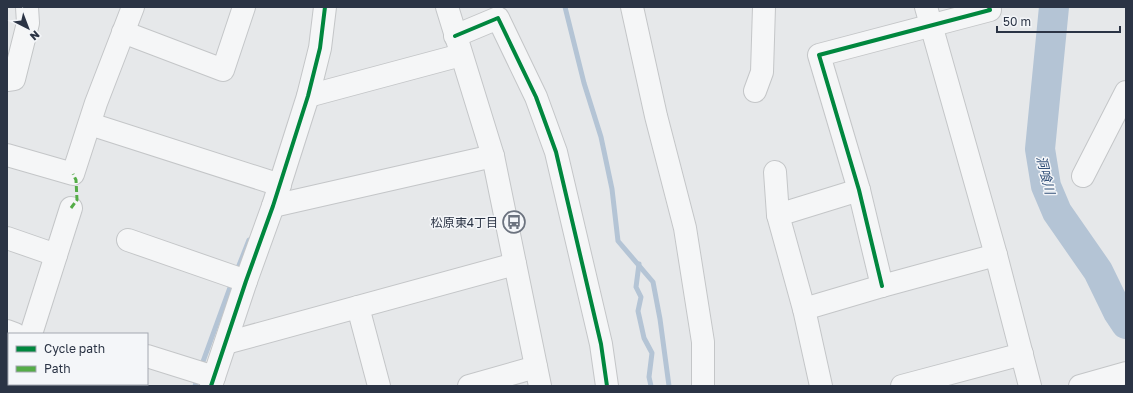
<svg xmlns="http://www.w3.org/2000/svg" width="1133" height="393" viewBox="0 0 1133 393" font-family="'Golos Text','Noto Sans JP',sans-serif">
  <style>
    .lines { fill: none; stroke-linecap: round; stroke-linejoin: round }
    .stream { stroke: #b4c4d5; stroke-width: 5 }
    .river { stroke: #b4c4d5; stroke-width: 30 }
    .minor-casing { stroke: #c4c6c8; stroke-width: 24 }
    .minor { stroke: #f5f6f7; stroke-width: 22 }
    .quiet { stroke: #54ac47; stroke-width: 3; stroke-dasharray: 6 3; stroke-linecap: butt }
    .cycleway-casing { stroke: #f4f6f9; stroke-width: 6 }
    .cycleway { stroke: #00873e; stroke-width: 4 }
    .labels { text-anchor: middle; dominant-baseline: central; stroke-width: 3; stroke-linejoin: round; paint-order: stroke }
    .poi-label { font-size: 12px; fill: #2b3445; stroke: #f4f6f9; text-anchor: end }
    .water-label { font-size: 13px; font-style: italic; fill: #34527a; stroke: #f4f6f9 }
  </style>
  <rect width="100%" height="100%" fill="#e6e8ea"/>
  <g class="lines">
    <g class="stream">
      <path d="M565 7 584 83 601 137 612 189 618 241 653 282 660 319 669 386"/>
      <path d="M639 264 636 287 641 297 638 311 644 338 652 353 649 377 651 386"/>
      <path d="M236 273 249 240"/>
      <path d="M201 367 232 282"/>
      <path d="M195 386 198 376"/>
    </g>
    <path class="river" d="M1054 7 1040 149 1046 186 1057 212 1098 271 1118 312 1126 324"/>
    <g class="minor-casing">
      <g id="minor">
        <path d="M447 7 493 156 540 386"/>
        <path d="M632 7 656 116 685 228 703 342V386"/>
        <path d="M926 7 996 255 1030 386"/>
        <path d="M123 32 223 70 244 7"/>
        <path d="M455 36 498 18 536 97 556 152 601 344 607 386"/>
        <path d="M7 80 14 79 28 23 27 7"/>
        <path d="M755 91 762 72 764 7"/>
        <path d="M308 96 461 55"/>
        <path d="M90 124 280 185"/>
        <path d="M7 155 73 174 96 103 133 7"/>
        <path d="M775 172 778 215 804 309 821 386"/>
        <path d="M1083 176 1126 92"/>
        <path d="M273 206 493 156"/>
        <path d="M778 215 859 190"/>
        <path d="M7 238 56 255"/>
        <path d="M128 240 246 281"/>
        <path d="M882 286 859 190 819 55 990 10 989 7"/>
        <path d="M358 307 379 386"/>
        <path d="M804 309 882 286 996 255"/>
        <path d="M7 331 15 334"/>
        <path d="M31 334 71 208"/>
        <path d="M226 343 515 264"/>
        <path d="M147 356 214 377"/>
        <path d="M14 386 15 384"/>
        <path d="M211 386 246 281 273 206 308 96 320 48 325 7"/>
        <path d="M469 386 536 367"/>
        <path d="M902 386 1022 354"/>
        <path d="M1080 386 1126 373"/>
      </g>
    </g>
    <use href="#minor" class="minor"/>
    <path class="quiet" d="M71 208 77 200 76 180 73 174"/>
    <g class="cycleway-casing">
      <g id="cycleway">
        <path d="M455 36 498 18 536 97 556 152 601 344 607 386"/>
        <path d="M882 286 859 190 819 55 990 10 989 7"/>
        <path d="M211 386 246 281 273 206 308 96 320 48 325 7"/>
      </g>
    </g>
    <use href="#cycleway" class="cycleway"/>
  </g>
  <defs>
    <g id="bus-ring" transform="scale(1.15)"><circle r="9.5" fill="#f4f6f9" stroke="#6c737f" stroke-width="1.5"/><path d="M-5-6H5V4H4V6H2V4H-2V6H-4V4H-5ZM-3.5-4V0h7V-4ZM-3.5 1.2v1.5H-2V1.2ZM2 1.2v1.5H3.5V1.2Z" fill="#6c737f"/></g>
  </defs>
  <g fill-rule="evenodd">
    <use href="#bus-ring" x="514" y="222"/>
  </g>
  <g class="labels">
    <g class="poi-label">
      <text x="498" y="222">松原東4丁目</text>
    </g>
    <g class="water-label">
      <text transform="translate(1046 175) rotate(76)">洞喰川</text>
    </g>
  </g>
  <rect width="1133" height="393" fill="none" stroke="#2b3445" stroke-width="16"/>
  <rect x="8" y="333" width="140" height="52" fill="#f4f6f9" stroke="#a4a8b1"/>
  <rect x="16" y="346" width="20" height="6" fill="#00873e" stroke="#a4a8b1"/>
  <text x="44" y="353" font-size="12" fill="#2b3445">Cycle path</text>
  <rect x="16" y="366" width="20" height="6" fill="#54ac47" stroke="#a4a8b1"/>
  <text x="44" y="373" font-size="12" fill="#2b3445">Path</text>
  <g transform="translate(28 28) rotate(138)" stroke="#f4f6f9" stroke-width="3" paint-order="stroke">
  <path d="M0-3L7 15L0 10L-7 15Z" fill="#2b3445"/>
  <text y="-6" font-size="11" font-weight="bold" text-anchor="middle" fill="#2b3445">N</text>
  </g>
  <path d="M997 26v6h123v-6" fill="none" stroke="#2b3445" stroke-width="2"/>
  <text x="1003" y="26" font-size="12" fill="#2b3445" stroke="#f4f6f9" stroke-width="3" paint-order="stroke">50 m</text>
</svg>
